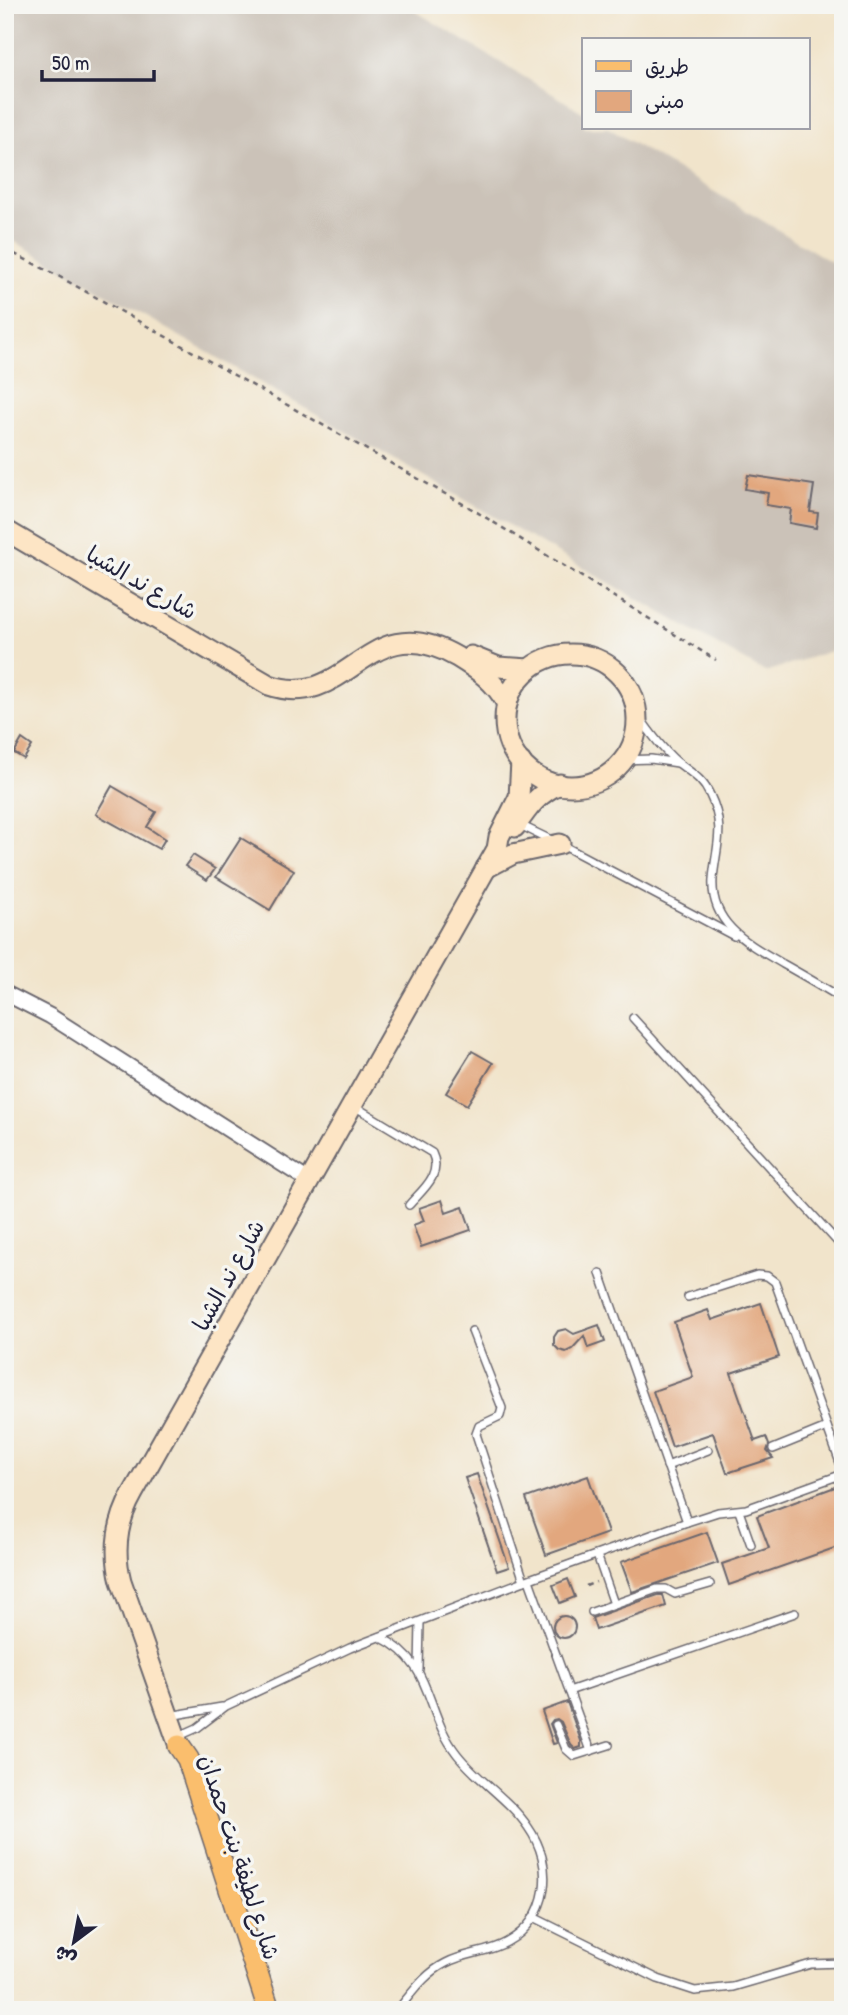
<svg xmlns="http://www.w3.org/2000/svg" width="848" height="2015" viewBox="0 0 848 2015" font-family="'Patrick Hand','Playpen Sans Arabic',sans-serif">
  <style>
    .industrial { fill: #cbc2b8 }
    .building { fill: #e2a77e }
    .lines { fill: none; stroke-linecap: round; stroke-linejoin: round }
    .lane-casing { stroke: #6a666d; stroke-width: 10 }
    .street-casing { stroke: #6a666d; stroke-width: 18 }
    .secondary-casing { stroke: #6a666d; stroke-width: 23 }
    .primary-casing { stroke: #6a666d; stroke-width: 24 }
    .path { stroke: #6a666d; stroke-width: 2.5; stroke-dasharray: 5 5; stroke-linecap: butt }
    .lane { stroke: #fff; stroke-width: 7 }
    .street { stroke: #fff; stroke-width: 14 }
    .secondary { stroke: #fde5c5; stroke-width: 19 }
    .primary { stroke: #fabe6d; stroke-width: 21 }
    .labels { text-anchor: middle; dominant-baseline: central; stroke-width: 7; stroke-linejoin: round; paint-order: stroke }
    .street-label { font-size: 23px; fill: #22223b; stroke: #f6f6f2 }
  </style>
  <rect width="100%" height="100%" fill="#f6f6f2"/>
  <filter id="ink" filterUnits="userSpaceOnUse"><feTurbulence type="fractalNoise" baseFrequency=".0143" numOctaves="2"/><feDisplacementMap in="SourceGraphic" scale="14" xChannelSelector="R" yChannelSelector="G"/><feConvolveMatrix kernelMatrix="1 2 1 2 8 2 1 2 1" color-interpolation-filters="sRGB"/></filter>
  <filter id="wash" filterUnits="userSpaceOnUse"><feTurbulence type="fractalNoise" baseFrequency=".00686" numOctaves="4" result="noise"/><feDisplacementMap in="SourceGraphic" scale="28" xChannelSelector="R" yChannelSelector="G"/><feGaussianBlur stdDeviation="1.57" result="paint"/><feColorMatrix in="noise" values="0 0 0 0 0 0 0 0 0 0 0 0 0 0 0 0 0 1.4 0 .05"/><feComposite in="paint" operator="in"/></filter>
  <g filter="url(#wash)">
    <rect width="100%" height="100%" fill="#f1e4cb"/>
    <path class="industrial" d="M5 5H405L584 113V128H608L843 269V647L765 672 5 236Z"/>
    <g id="blocks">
      <g class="building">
        <path d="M748 475 814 485 810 512 818 513 816 528 789 523 791 509 766 505 768 493 745 489Z"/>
        <path d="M22 739 32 746 24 759 14 753Z"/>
        <path d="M112 786 156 812 147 827 165 839 159 849 96 814Z"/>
        <path d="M241 838 294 870 270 910 216 877Z"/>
        <path d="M193 855 215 869 207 880 185 866Z"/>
        <path d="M472 1051 493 1063 467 1105 446 1093Z"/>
        <path d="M442 1200 446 1213 463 1207 471 1230 421 1247 413 1225 424 1221 419 1208Z"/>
        <path d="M761 1303 779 1357 731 1373 755 1441 766 1437 769 1445 767 1451 773 1458 727 1473 713 1433 672 1447 653 1391 693 1377 674 1322 708 1310 712 1320Z"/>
        <path d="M599 1325 605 1342 588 1348 584 1336 572 1349 566 1352 559 1350 554 1345V1337L558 1331 566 1329 574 1334Z"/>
        <path d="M477 1474 509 1567 497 1571 465 1478Z"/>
        <path d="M588 1476 608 1533 546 1555 526 1498Z"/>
        <path d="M843 1484V1545L729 1585 722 1564 769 1548 757 1516Z"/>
        <path d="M707 1532 718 1563 632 1592 621 1562Z"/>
        <path d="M568 1579 575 1597 560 1603 553 1585Z"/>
        <path d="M658 1595H663L666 1606 596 1630 592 1618Z"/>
        <circle cx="564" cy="1627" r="11"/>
        <path d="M567 1702 581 1741V1747L575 1749 571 1745 561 1722 557 1719 553 1720 550 1724 557 1743 553 1744 542 1711Z"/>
      </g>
    </g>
  </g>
  <g filter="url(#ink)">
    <use href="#blocks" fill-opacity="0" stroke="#6a666d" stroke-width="2"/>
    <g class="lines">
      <g class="lane-casing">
        <g id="lane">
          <path d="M636 712C648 730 661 748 677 762 691 773 702 778 710 795 726 828 716 846 713 879 710 925 749 944 783 964 803 975 823 987 843 999"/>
          <path d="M623 760 651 759 678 763"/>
          <path d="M518 824 551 840"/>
          <path d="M562 845 734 936"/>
          <path d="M633 1018 843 1248"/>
          <path d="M354 1106 432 1153C443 1175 422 1190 409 1205"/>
          <path d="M600 1273 687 1522"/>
          <path d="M688 1297 757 1275 767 1276 775 1282 843 1471"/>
          <path d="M472 1331 502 1408 500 1416 479 1426 476 1434 524 1581"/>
          <path d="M773 1449 827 1427"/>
          <path d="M667 1466 708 1450"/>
          <path d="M739 1511 751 1545"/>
          <path d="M597 1555 614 1604"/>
          <path d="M529 1580 591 1751"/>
          <path d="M592 1612 657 1589H666L675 1594 710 1584"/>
          <path d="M380 1637C435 1664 424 1712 457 1754 478 1781 509 1799 528 1827 555 1865 550 1918 507 1942 488 1953 465 1953 446 1963 426 1973 414 1990 400 2007"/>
          <path d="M419 1669 420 1622"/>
          <path d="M569 1691 795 1613"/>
          <path d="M169 1716 222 1707"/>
          <path d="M556 1725 566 1749 574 1756 609 1745"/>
          <path d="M179 1736 197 1728 226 1706 350 1648 524 1581 687 1522 718 1512 746 1509 843 1474"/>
          <path d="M533 1917 658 1979 695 1991 733 1987 811 1964 843 1963"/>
        </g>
      </g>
      <g class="street-casing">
        <path id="street" d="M5 993 50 1016 309 1181"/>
      </g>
      <g class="secondary-casing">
        <g id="secondary">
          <path d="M5 530 269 685C351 713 365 604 457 657 478 670 495 681 507 704"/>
          <circle cx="571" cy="720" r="66"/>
          <path d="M471 656 498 667 529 669"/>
          <path d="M515 827C528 808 538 793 560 784"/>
          <path d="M486 868 513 854 560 844"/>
          <path d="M179 1746 121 1581C113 1550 117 1521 133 1493L497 849 499 837 519 797 521 762"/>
        </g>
      </g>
      <g class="primary-casing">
        <path id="primary" d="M179 1746 188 1759 269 2010"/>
      </g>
      <g class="path">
        <path d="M5 249 60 277 472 509 716 660"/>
        <path d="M586 1586 596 1582"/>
      </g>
      <use href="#lane" class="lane"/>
      <use href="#street" class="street"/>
      <use href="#secondary" class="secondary"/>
      <use href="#primary" class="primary"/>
    </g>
  </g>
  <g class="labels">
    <g class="street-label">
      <text transform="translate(142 582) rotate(30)">شارع ند الشبا</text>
      <text transform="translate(228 1275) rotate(-61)">شارع ند الشبا</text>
      <text transform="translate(240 1857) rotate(72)">شارع لطيفة بنت حمدان</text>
    </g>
  </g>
  <rect width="848" height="2015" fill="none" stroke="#f6f6f2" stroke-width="28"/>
  <rect x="582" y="38" width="228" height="91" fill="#f6f6f2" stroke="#a1a1a9" stroke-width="2"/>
  <rect x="596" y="61" width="35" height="10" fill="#fabe6d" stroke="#a1a1a9" stroke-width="2"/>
  <text x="645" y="74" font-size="21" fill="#22223b">طريق</text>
  <rect x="596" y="91" width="35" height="21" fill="#e2a77e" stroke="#a1a1a9" stroke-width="2"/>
  <text x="645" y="108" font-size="21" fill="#22223b">مبنى</text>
  <g transform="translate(74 1942) rotate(212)" stroke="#f6f6f2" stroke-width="5" paint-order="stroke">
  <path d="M0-5L12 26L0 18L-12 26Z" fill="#22223b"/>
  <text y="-10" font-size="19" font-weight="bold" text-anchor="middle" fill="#22223b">ش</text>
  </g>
  <path d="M42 70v10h112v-10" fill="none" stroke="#22223b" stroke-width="3.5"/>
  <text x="52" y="70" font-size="21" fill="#22223b" stroke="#f6f6f2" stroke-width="5" paint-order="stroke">50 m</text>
</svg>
